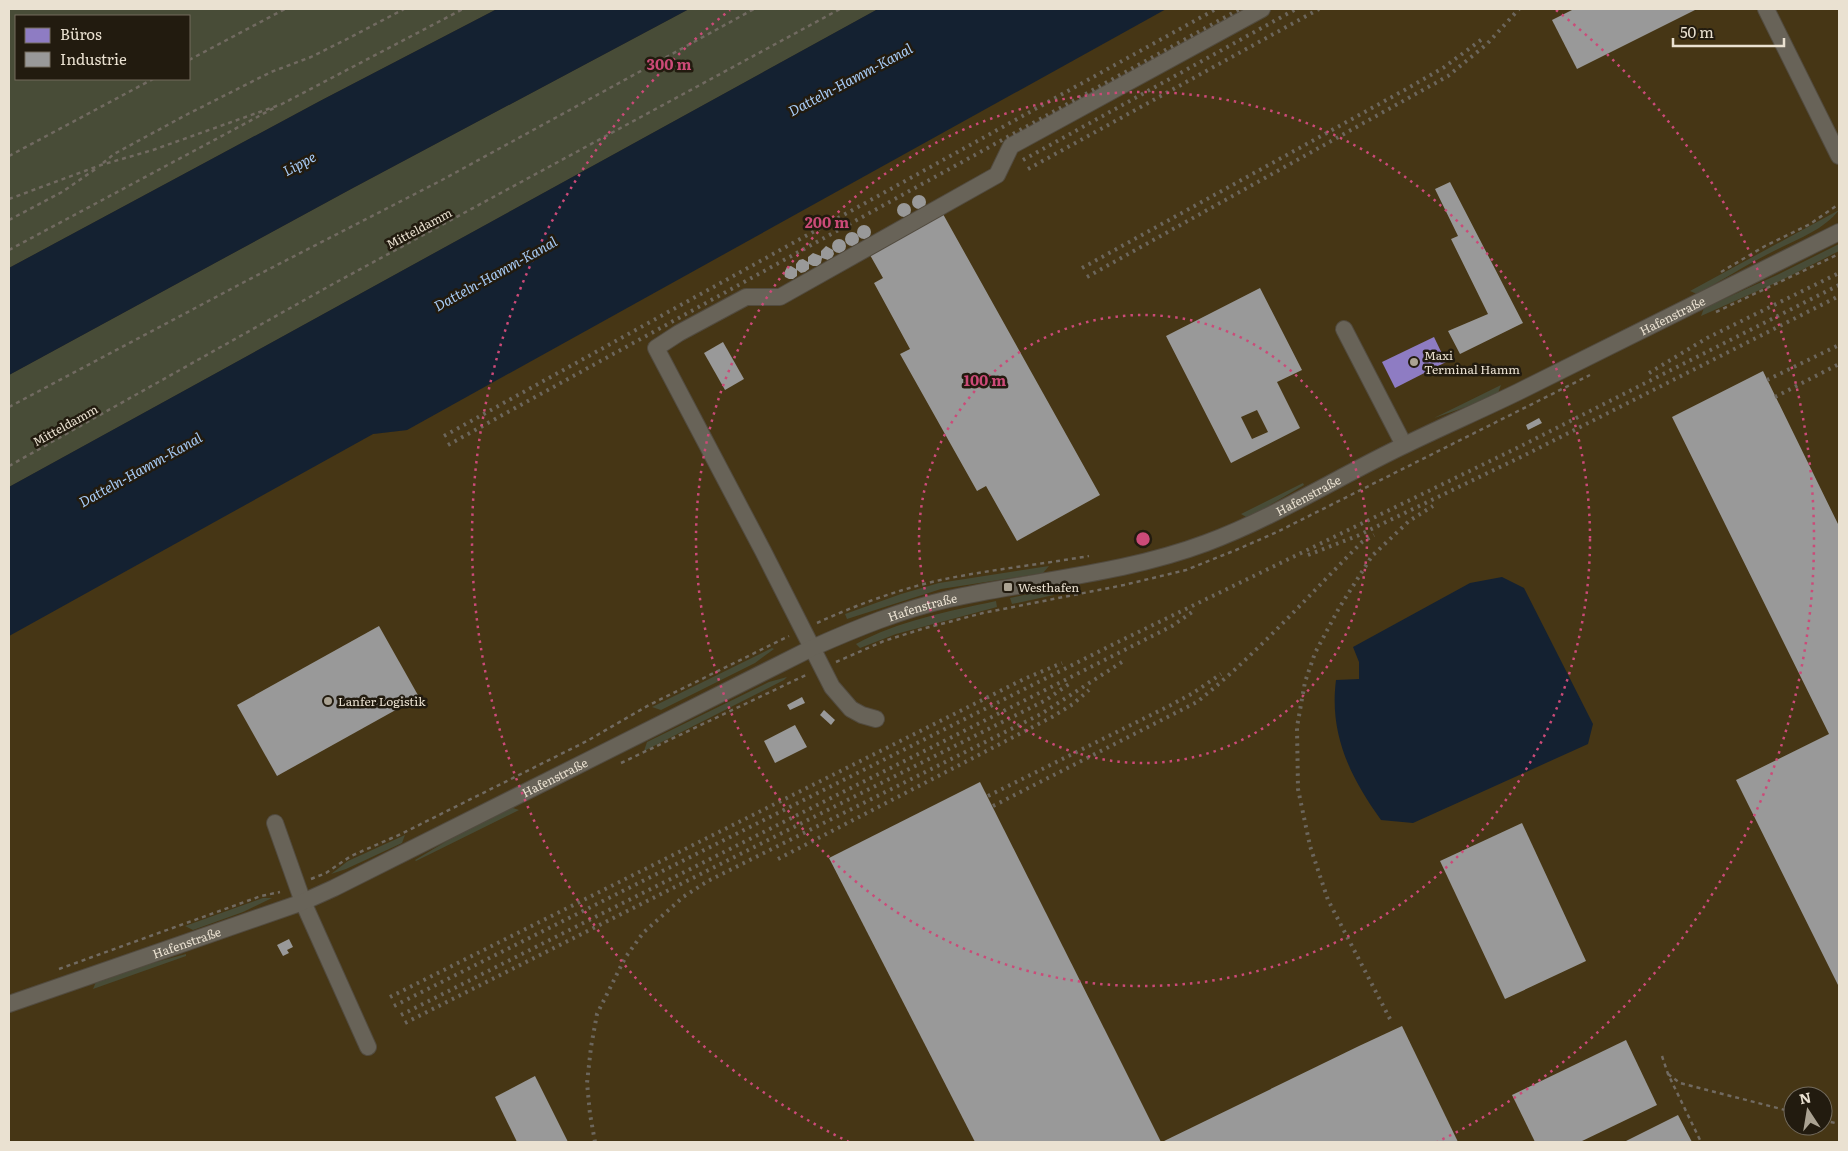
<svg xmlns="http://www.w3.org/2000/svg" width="1848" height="1151" viewBox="0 0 1848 1151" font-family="Literata,serif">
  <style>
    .built { fill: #463615; fill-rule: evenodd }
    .green { fill: #484c37; fill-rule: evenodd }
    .water { fill: #142131 }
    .offices { fill: #8e7cc3 }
    .industry { fill: #999; fill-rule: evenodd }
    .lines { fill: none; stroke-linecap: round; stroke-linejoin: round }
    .minor-casing { stroke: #524b3f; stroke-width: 18 }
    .path { stroke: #716a61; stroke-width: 2.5; stroke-dasharray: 4 4; stroke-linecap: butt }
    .minor { stroke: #686358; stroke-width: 16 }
    .rail { stroke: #6c665c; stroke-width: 4; stroke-dasharray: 2.5 5; stroke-linecap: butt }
    .ring { fill: none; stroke: #cc4a78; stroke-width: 2.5; stroke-dasharray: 2.5 5 }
    .poi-dot { fill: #aba393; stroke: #221b0f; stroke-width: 2 }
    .labels { text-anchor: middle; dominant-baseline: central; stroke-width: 5; stroke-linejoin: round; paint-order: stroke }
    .street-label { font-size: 12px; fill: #eae1d1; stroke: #221b0f }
    .poi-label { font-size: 12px; fill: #eae1d1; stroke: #221b0f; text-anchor: start }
    .water-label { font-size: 14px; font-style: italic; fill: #a8ccf7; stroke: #221b0f }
    .centre { fill: #cc4a78; stroke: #221b0f; stroke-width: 2.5 }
    .ring-label { font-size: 15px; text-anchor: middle; font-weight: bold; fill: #cc4a78; stroke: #221b0f; stroke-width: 5; stroke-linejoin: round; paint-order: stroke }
  </style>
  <rect width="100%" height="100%" fill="#372f21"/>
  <path class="built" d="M1166 9H1839V1142H9V636L373 434 407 430ZM1793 1096H1823V1126H1793Z"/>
  <g class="green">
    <path d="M9 9H497L320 101 9 268ZM16 16H189V79H16Z"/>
    <path d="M689 9H878L9 487V375L351 189Z"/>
    <path d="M1839 210C1822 232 1792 241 1768 254 1744 266 1721 281 1697 294L1690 291Z"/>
    <path d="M1839 244V251L1780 281 1701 316 1704 308 1777 275Z"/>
    <path d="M1501 385 1498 393 1483 401 1434 418Z"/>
    <path d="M1303 483 1304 485 1248 518 1241 514Z"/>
    <path d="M1049 566 1043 573 941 589 847 619 845 614 901 594 939 583Z"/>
    <path d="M1046 590 1054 595 1012 604 1010 598Z"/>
    <path d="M996 601 997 607 896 634 860 648 856 644C898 621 949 611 996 601Z"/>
    <path d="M772 648 774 649 755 663 661 710 652 707Z"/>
    <path d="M787 677 784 680 644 751 647 742 769 682Z"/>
    <path d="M510 807 519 810 416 861 415 860 462 832Z"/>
    <path d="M405 835 402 843 346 869 331 874 348 861Z"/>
    <path d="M263 898H272L243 912 193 930 185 926Z"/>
    <path d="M186 954V956L93 989 96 982 138 967Z"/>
  </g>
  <g class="water">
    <path d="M497 9H689L351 189 9 375V268L320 101Z"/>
    <path d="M878 9H1166L407 430 373 434 9 636V487Z"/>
    <path d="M1502 577 1524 588 1593 724 1588 744 1413 823 1381 820C1350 777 1329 734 1336 680L1359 679V662L1353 647 1470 583Z"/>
  </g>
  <path class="offices" d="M1434 337 1446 362 1395 388 1382 362Z"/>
  <g class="industry">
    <path d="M1574 9H1697L1577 69 1552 20Z"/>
    <path d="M1450 182 1523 323 1460 354 1448 331 1488 314 1451 239 1458 236 1435 189Z"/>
    <circle cx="919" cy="202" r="7"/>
    <circle cx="904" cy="210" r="7"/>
    <path d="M943 214 1100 495 1017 541 986 486 977 491 900 354 910 349 874 283 883 278 870 255Z"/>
    <circle cx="864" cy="232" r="7"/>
    <circle cx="852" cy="239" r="7"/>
    <circle cx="839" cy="246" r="7"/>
    <path d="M826 246 833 250 834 254 832 258 828 260 822 258 821 263 818 266H813L809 264V269L805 272 801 273 797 270V276L793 279H789L785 277 784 273 787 267 791 266 796 269V264L799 260 803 259 808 262V257L813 253 821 256V251Z"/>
    <path d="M1260 288 1302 370 1277 382 1300 428 1231 463 1166 336ZM1257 410 1268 432 1252 439 1241 417Z"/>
    <path d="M723 342 744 379 725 390 704 353Z"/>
    <path d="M1763 371 1839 526V987L1736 780 1829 734 1672 417Z"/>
    <path d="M1539 418 1542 423 1528 430 1526 425Z"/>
    <path d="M379 626 419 697 277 776 237 705Z"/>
    <path d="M802 697 805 703 790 710 787 705Z"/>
    <path d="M824 710 835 720 831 725 820 715Z"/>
    <path d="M795 725 807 747 775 763 764 741Z"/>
    <path d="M980 782 1117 1054 1161 1142H975L829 858Z"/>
    <path d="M1522 823 1586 961 1505 999 1440 861Z"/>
    <path d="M289 939 293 947 287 950 289 953 283 956 277 945Z"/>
    <path d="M1402 1026 1458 1142H1162L1359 1046Z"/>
    <path d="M1626 1040 1657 1105 1580 1142H1535L1512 1095Z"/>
    <path d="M535 1076 568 1142H517L495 1097Z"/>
    <path d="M1678 1115 1692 1142H1624Z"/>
  </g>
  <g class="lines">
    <g class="minor-casing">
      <g id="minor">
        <path d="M1766 9 1839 156"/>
        <path d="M1344 329 1404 445"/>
        <path d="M876 719 862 715 851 709 832 687 763 551 656 348 679 333 746 297H780L997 175 1011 146 1262 9"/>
        <path d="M275 823 303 902 368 1047"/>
        <path id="s1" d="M9 1004 303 902 334 888 812 648C857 628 901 610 949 599 1035 580 1123 574 1206 543 1276 517 1339 476 1407 444 1444 426 1481 410 1518 392 1626 339 1732 285 1839 232"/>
      </g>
    </g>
    <g class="path">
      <path d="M189 60 285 9"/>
      <path d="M9 156 153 79"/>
      <path d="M103 163 114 154 186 115 271 72 311 57 349 38 404 9"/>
      <path d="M9 199 101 165 153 150 282 104 463 9"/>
      <path d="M9 220 62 192 97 168"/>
      <path d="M9 250 274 108"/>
      <path d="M1721 272 1765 246 1810 224 1839 204"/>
      <path d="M1716 312 1839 254"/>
      <path d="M9 407 248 280 442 180 754 9"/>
      <path d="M9 466 333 284 840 9"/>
      <path d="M817 623C858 604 905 587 950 578 996 569 1043 564 1089 556"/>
      <path d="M836 662 884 641 922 629 983 613 1124 585 1186 570 1236 550 1277 532 1590 375"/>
      <path d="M621 763 808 674"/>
      <path d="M311 879 326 873 351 856 401 834 587 741 649 705 789 636"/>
      <path d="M59 969 261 896 280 892"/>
      <path d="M1662 1056 1668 1074 1701 1142"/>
      <path d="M1668 1074 1680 1083 1793 1112"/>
      <path d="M1823 1120 1839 1124"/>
    </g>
    <use href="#minor" class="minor"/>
    <g class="rail">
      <path d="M1023 160 1296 9"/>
      <path d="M1028 169 1319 9"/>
      <path d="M1082 268 1410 87 1443 68 1485 37"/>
      <path d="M1087 277 1448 76 1487 44 1519 9"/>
      <path d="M1649 373 1707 338 1839 273"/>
      <path d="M1767 380 1839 345"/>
      <path d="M1775 397 1839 364"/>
      <path d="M444 436 1216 9"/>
      <path d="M448 445 1240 9"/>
      <path d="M1308 555 1357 536 1523 456 1839 296"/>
      <path d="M988 796 1171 705 1193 693 1221 674"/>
      <path d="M993 806 1197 702C1257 654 1308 596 1362 542L1374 535"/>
      <path d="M778 859 1052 717 1073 704 1089 690"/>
      <path d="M390 997 1024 679 1062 663"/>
      <path d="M394 1006 1118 642 1519 447 1839 285"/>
      <path d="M401 1015 1172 626 1195 610"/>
      <path d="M1390 1019 1328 900 1310 846 1298 789 1297 727 1305 682 1315 653 1339 608 1372 556 1409 521 1433 506"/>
      <path d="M405 1023 1046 700 1069 684"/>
      <path d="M595 1142 590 1114 587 1083 591 1047 597 1014 625 958 643 933 683 897 708 881 1041 714 1122 662"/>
    </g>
  </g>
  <g class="ring">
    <circle cx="1143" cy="539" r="224"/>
    <circle cx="1143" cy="539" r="447"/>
    <path d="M849 1142A671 671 0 0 1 730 10M1556 10A671 671 0 0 1 1437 1142"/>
  </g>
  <g class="poi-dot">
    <circle cx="1414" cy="362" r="5"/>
    <rect x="1003" y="582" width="10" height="10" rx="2.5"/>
    <circle cx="328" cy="701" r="5"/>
  </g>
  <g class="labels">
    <g class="street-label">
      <text transform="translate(419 228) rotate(-28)">Mitteldamm</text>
      <text stroke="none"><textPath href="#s1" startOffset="1808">Hafenstraße</textPath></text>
      <text transform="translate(65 425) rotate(-29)">Mitteldamm</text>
      <text stroke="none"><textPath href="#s1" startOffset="1402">Hafenstraße</textPath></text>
      <text stroke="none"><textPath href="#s1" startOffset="998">Hafenstraße</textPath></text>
      <text stroke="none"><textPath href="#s1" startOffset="592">Hafenstraße</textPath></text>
      <text stroke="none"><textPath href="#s1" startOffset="188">Hafenstraße</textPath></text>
    </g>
    <g class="poi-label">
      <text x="1424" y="355">Maxi<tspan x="1424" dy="14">Terminal Hamm</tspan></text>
      <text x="1018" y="587">Westhafen</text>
      <text x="338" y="701">Lanfer Logistik</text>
    </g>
    <g class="water-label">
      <text transform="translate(850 79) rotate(-28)">Datteln-Hamm-Kanal</text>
      <text transform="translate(299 163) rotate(-28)">Lippe</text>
      <text transform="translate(495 273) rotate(-29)">Datteln-Hamm-Kanal</text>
      <text transform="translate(140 469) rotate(-29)">Datteln-Hamm-Kanal</text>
    </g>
  </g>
  <circle cx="1143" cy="539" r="8" class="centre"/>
  <g class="ring-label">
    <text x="669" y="70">300 m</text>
    <text x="827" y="228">200 m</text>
    <text x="985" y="386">100 m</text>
  </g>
  <rect width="1848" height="1151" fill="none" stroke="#eae1d1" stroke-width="20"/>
  <rect x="15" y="15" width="175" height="65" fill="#221b0f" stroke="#726a5d"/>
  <rect x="25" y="28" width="25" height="15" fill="#8e7cc3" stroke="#726a5d"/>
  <text x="60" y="40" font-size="15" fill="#eae1d1">Büros</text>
  <rect x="25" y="52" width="25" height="15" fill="#999999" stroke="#726a5d"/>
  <text x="60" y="65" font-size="15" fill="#eae1d1">Industrie</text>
  <g transform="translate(1808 1111) rotate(348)"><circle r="24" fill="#221b0f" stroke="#726a5d"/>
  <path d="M0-4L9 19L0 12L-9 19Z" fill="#aba393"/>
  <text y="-8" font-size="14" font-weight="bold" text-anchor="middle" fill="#eae1d1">N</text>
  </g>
  <path d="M1673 38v8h111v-8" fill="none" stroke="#eae1d1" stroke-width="2.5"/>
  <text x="1680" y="38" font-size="15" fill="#eae1d1" stroke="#221b0f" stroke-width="4" paint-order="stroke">50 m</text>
</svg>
